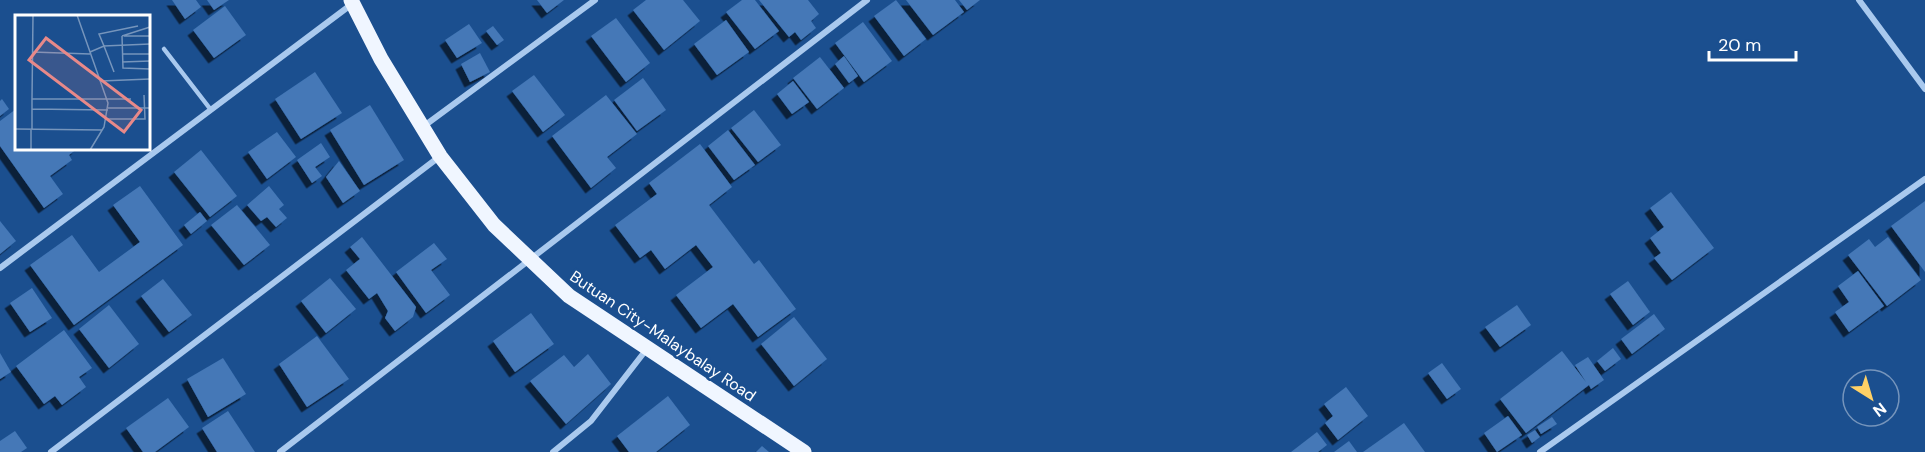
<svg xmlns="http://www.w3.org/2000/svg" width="1925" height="452" viewBox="0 0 1925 452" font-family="'DM Sans',sans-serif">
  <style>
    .building { fill: #4478b7; filter: url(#shadow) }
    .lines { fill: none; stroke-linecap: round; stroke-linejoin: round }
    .lane { stroke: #a9c9ee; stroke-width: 4.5 }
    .street { stroke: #a9c9ee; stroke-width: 6 }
    .primary { stroke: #f0f6ff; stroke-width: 15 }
    .labels { text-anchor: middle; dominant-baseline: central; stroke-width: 5; stroke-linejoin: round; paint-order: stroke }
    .street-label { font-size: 16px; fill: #fff; stroke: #1b4f8f }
    .inset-road { fill: none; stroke: #7695bc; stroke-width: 1.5 }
    .view { fill: #e88989; fill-opacity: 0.15; stroke: #e88989; stroke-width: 3 }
    .inset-edge { fill: none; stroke: #fff; stroke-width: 3 }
  </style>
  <defs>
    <filter id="shadow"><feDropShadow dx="-5.5" dy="5.5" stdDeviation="0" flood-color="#0009"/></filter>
  </defs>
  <rect width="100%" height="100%" fill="#1b4f8f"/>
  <g class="building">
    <path d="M172 0H196L201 7 185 19Z"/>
    <path d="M207 0H229L214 10Z"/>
    <path d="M537 0H564L547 13Z"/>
    <path d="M646 0H683L700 21 664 50 633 10Z"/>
    <path d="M742 0H755L779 31 755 49 726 12Z"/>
    <path d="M759 0H808L819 14 811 21 816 28 801 40 795 32 789 37Z"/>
    <path d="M896 0 926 39 904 56 874 16Z"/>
    <path d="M906 0H955L964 12 933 35Z"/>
    <path d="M959 0H980L967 10Z"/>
    <path d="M225 6 246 35 214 58 193 30Z"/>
    <path d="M616 18 650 63 626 82 591 36Z"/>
    <path d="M726 20 749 52 717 75 694 44Z"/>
    <path d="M863 22 892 61 864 82 835 43Z"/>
    <path d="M469 24 482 43 457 58 445 40Z"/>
    <path d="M493 26 504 40 497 45 486 31Z"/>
    <path d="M480 53 490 72 470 82 461 64Z"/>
    <path d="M844 56 858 76 849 83 835 64Z"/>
    <path d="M820 57 844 88 817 109 793 78Z"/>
    <path d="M315 72 342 113 301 139 275 99Z"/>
    <path d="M534 75 565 115 543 132 512 91Z"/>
    <path d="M643 78 666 110 637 131 614 100Z"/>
    <path d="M793 81 809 102 792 114 777 94Z"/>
    <path d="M606 95 637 134 607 157 616 168 591 188 552 136Z"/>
    <path d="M2 99 9 109 0 116V101Z"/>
    <path d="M370 105 404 160 364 185 330 130Z"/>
    <path d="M16 109V148H78L69 155 72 160 50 176 63 194 44 208 0 146V121Z"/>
    <path d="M754 110 781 145 758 162 731 128Z"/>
    <path d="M728 130 755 165 734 180 708 146Z"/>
    <path d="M277 132 296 157 267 179 248 152Z"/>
    <path d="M321 143 330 157 315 167 322 176 312 183 297 160Z"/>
    <path d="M700 144 732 187 709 205 754 264 759 260 796 309 758 337 733 304 701 328 676 295 713 267 696 245 665 269 651 250 640 258 615 225 657 194 649 183Z"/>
    <path d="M201 150 237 196 210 217 174 172Z"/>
    <path d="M339 161 360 191 343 203 326 177Z"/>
    <path d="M140 186 183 245 74 325 30 265 72 235 99 272 140 242 113 205Z"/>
    <path d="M269 186 284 205 279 209 287 218 276 227 267 217 261 221 247 205Z"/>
    <path d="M1671 192 1714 248 1672 280 1654 258 1661 253 1650 238 1664 227 1650 208Z"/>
    <path d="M1925 201V272L1891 226Z"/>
    <path d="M237 205 270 245 244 265 211 225Z"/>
    <path d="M200 212 207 221 191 234 184 225Z"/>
    <path d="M0 221 16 241 0 254Z"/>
    <path d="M362 237 416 307 413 317 395 331 385 318 388 311 377 293 369 299 346 270 360 259 350 247Z"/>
    <path d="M1888 237 1921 280 1887 306 1848 255 1869 239 1875 247Z"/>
    <path d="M434 243 447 259 431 270 450 295 426 313 396 272Z"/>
    <path d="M1858 271 1884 306 1849 332 1835 312 1849 302 1838 286Z"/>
    <path d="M330 278 356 309 326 333 301 301Z"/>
    <path d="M163 279 192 315 169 332 141 296Z"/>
    <path d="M1628 281 1650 312 1633 325 1610 294Z"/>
    <path d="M32 288 52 318 30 332 10 303Z"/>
    <path d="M109 305 139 344 109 368 79 329Z"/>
    <path d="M1517 305 1531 325 1500 347 1485 327Z"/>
    <path d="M531 313 554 344 515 372 493 341Z"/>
    <path d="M1654 314 1665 329 1632 354 1621 339Z"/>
    <path d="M794 317 827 359 794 386 761 344Z"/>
    <path d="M64 330 92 368 79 377 86 387 62 405 55 396 44 404 16 366Z"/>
    <path d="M317 336 349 379 307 407 279 364Z"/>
    <path d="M1613 348 1621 359 1605 371 1597 361Z"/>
    <path d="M1562 351 1586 382 1575 365 1588 357 1604 380 1591 389 1589 385 1526 433 1500 399Z"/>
    <path d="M0 353 11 372 0 379Z"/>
    <path d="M588 354 611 384 566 424 530 381 564 355 574 367Z"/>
    <path d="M223 358 246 394 208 417 187 379Z"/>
    <path d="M1442 363 1461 389 1447 399 1428 373Z"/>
    <path d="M1346 387 1368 416 1338 440 1325 423 1333 416 1324 404Z"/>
    <path d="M668 396 690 425 656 452H629L617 436Z"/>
    <path d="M168 398 189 427 155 452H143L126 428Z"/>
    <path d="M228 411 255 452H217L202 428Z"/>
    <path d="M1508 416 1522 435 1497 452 1484 433Z"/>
    <path d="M1552 417 1557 424 1541 434 1537 427Z"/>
    <path d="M1404 423 1425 452H1363Z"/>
    <path d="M1535 430 1540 437 1532 443 1527 435Z"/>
    <path d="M15 431 27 448 21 452H0V441Z"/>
    <path d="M1317 432 1327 445 1318 452H1291Z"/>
    <path d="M1349 441 1357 452H1334Z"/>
    <path d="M762 446 769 452H756Z"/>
  </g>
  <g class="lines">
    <path class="lane" d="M164 49 211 110"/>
    <g class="street">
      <path d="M1859 0 1925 89"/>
      <path d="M424 126 595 0"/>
      <path d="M0 268 352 4"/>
      <path d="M51 452 439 157"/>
      <path d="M280 452 867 0"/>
      <path d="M553 452 591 421 646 350"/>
      <path d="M1540 452 1925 179"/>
    </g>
    <path class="primary" d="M351 0 381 59 440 156 494 225 569 296 804 452"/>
  </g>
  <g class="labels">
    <g class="street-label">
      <text transform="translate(663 336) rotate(34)">Butuan City-Malaybalay Road</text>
    </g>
  </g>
  <g transform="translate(15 15)">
    <rect width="135" height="135" fill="#1b4f8f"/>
    <path class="inset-road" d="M18 0 17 84H116M62 0 93 88 89 112 75 135M123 11 84 19 89 31 135 29M107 21 108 53 135 54M107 21 135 12M109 21H135M17 37 75 39M75 37 89 31 99 57M107 39H135M107 47 135 46M86 66 135 64M17 84V114M93 93H135M17 94 93 95M92 104H130L129 80M0 114 87 115M16 135V114"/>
    <path class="view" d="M31 23 126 95 109 117 14 45Z"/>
    <rect width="135" height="135" class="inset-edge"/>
  </g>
  <g transform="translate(1871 398) rotate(143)"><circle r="28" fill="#1b4f8f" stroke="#7695bc" stroke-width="1.5"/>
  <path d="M0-4.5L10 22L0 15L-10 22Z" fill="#ffd166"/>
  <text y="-9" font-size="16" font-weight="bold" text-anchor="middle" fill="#ffffff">N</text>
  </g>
  <path d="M1709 51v9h87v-9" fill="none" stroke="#ffffff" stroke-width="3"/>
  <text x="1718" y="51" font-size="18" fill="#ffffff" stroke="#1b4f8f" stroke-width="4.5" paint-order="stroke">20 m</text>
</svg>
